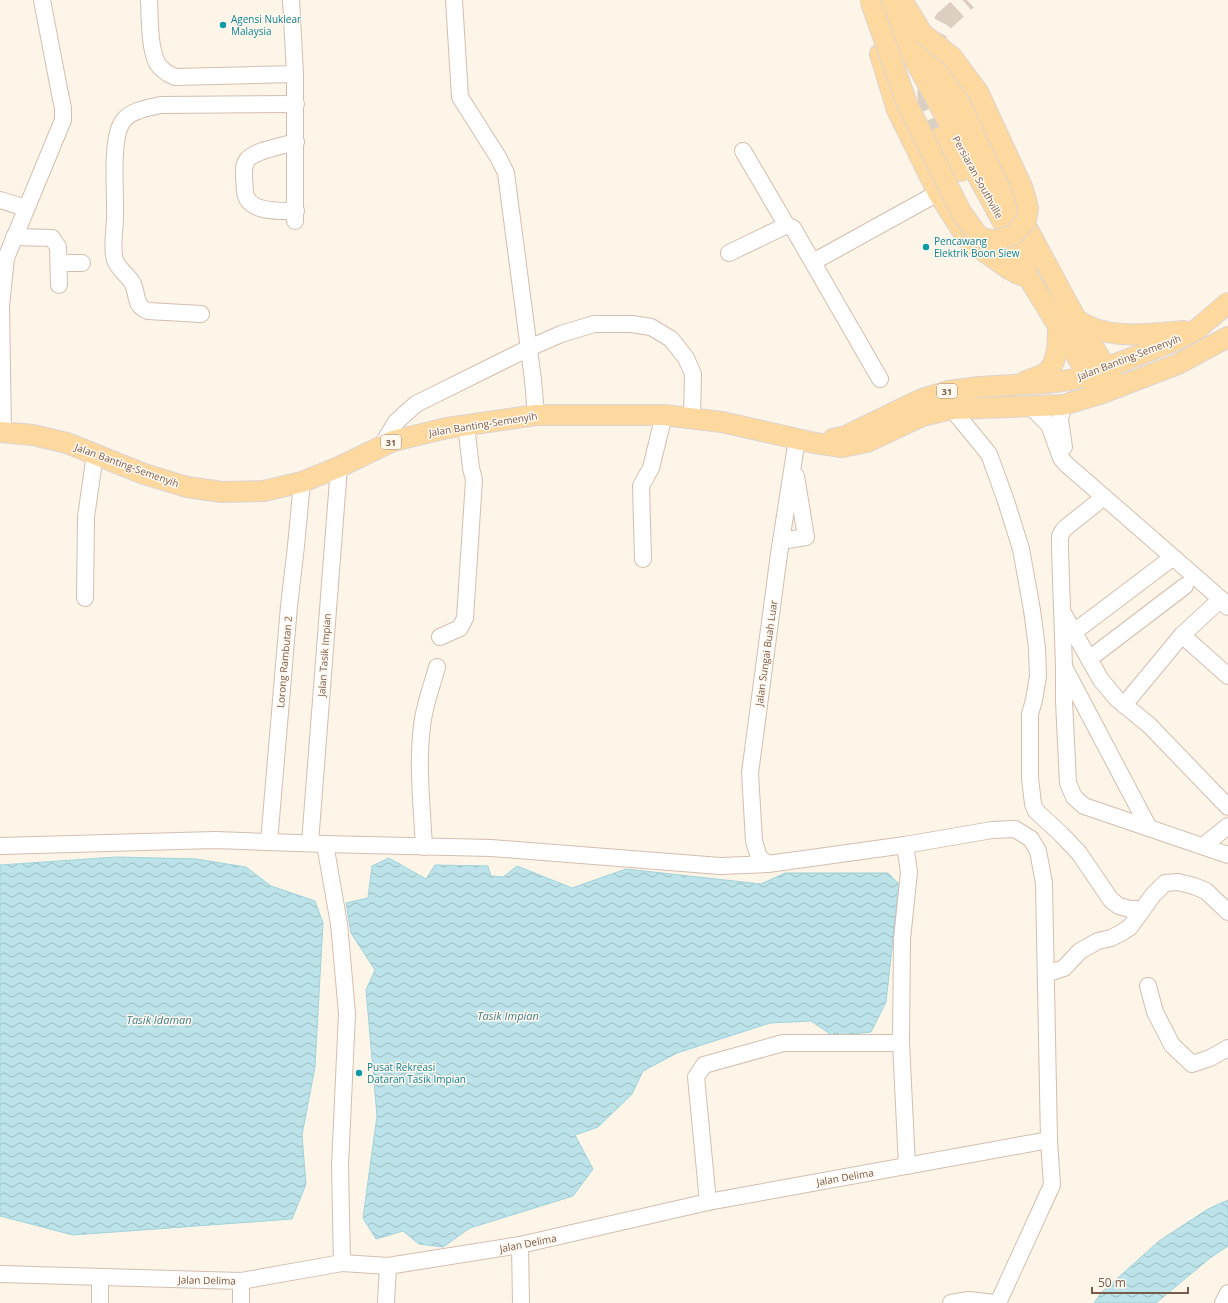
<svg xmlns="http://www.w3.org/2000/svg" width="1228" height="1303" viewBox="0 0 1228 1303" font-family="'Open Sans',sans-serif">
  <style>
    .water { fill: url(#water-waves); stroke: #a1d3db }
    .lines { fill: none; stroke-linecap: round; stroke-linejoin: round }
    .major-tunnel { stroke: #dccec0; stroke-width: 20; stroke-dasharray: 20 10; stroke-linecap: butt }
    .minor-casing { stroke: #d3beb0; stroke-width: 18 }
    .major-casing { stroke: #dcd4d0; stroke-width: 22 }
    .minor { stroke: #fff; stroke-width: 16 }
    .major { stroke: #fed99f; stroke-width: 20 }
    .major-bridge-casing { stroke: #dcd4d0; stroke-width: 22; stroke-linecap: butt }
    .major-bridge { stroke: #fed99f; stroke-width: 20 }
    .culture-dot { fill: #0f9aa8; stroke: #fff9f0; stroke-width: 1.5 }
    .labels { text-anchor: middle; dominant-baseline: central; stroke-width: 3; stroke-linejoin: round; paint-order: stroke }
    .shield { fill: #fff9f0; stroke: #a28a7c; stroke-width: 1 }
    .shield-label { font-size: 9px; font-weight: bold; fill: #7a5a4a }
    .culture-label { font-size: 10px; fill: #0d838f; stroke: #fff9f0; text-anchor: start }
    .street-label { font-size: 10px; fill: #7a5a4a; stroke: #fff9f0 }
    .water-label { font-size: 11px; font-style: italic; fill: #3f7c87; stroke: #fff9f0 }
  </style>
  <defs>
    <pattern id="water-waves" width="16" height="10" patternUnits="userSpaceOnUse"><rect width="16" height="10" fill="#bbe3e9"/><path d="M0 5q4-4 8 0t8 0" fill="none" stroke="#9dbbbf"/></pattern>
  </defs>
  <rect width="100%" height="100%" fill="#fdf5e8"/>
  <g class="water">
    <path d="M117 857 196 859 246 867 271 886 315 901 323 923 315 1067 302 1135 306 1184 292 1219 73 1235 0 1216V865Z"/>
    <path d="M389 858 426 879 435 865 488 866 491 876 503 877 517 866 572 888 626 869 761 884 785 873H888L899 884 886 1002 871 1032 833 1036 811 1021 770 1023 677 1053 643 1071 632 1094 598 1127 575 1135 593 1169 573 1196 470 1228 443 1247 419 1244 403 1231 376 1239 363 1218 377 1116 366 990 375 970 351 933 346 903 368 898 372 866Z"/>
    <path d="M1228 1200V1246L1210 1258 1156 1303H1094L1101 1293 1159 1241 1208 1209Z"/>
  </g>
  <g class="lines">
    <path class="major-tunnel" d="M940 137 928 109 927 76 929 49 944 21 967 0"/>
    <g class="minor-casing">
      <g id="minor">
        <path d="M149 0C150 19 149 46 157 63 161 70 168 74 175 77L295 74"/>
        <path d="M291 0 295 74V221"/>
        <path d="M454 0 460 97 498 157 506 173 533 380 536 415"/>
        <path d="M743 151 787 226"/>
        <path d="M0 200 26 208"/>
        <path d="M296 211C282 211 251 213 246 196 244 191 245 184 244 178 244 171 243 163 249 158 260 149 282 146 296 142"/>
        <path d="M14 237 52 238 58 247 59 285"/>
        <path d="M729 253 783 227 787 226 793 228 880 379"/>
        <path d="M813 262 938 193"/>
        <path d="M59 263H82"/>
        <path d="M201 314 148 311C134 306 138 295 133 284 128 275 118 269 115 260 111 248 115 230 115 217 116 195 110 138 123 121 131 110 148 108 161 105L296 104"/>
        <path d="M1063 405 1060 420 1064 447"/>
        <path d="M1031 407 1049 425 1061 458 1066 464 1104 497 1064 529 1060 536V549L1064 667 1149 828"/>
        <path d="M952 409 989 454 1006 501 1021 549 1032 610 1037 648 1038 676 1034 700 1030 714V778L1033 804 1036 811 1061 834 1079 853 1111 900 1119 906 1130 909H1143"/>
        <path d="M3 432 1 306 6 258 63 120V108L60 94 42 0"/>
        <path d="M382 445 396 422 416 404 529 348 561 334 594 324H632L651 327 671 339 686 358 693 374 692 418"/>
        <path d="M1104 497 1214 593 1228 607"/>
        <path d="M781 541 806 537 796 476"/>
        <path d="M643 559 641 486 651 468 664 415"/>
        <path d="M85 598 86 517 95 454"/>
        <path d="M1063 613 1101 680 1117 699 1149 725 1228 807"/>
        <path d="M1074 632 1168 561"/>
        <path d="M1182 635 1228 676"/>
        <path d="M440 637 460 628 465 618 474 480 471 468 466 425"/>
        <path d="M1089 659 1185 586"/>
        <path d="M1064 668V701L1068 783 1074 797 1084 806 1228 855"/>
        <path d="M1124 705 1182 635 1221 599"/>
        <path d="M269 842 289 606 296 546 302 482"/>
        <path d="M310 843 339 467"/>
        <path d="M325 844 339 924 347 1013 340 1166 342 1263"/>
        <path d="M905 845 909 872 902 939 901 1043 907 1166"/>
        <path d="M0 846 215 840 325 844 491 848 720 866 768 864 905 845 992 830 1015 829 1031 839 1038 851 1044 883 1049 1140 1052 1185 998 1303"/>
        <path d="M1203 846 1228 826"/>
        <path d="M424 847C422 807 417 766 422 726 424 706 432 686 437 667"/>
        <path d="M768 864 759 857 754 841 750 773 779 554 797 439"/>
        <path d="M1046 974 1064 968 1080 951 1098 941 1111 938 1121 933 1130 927 1153 895 1165 883 1178 882 1194 886 1206 891 1228 912"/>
        <path d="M1148 986 1155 1012 1172 1045 1192 1064 1210 1058 1228 1048"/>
        <path d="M708 1202 696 1077 704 1065 783 1043H901"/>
        <path d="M520 1245 521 1303"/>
        <path d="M0 1274 241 1281 342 1263 388 1266 520 1245 708 1202 1049 1140"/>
        <path d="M100 1277V1303"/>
        <path d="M241 1303V1281"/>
        <path d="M386 1303 388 1266"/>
        <path d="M951 1303 969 1300 994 1303"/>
        <path d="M1223 1303 1228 1293"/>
      </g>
    </g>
    <g class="major-casing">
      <g id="major">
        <path d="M882 0 1023 259 1028 277 1100 394"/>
        <path d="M902 0 922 33 1076 319 1118 387"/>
        <path d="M880 54 897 110 938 193 968 240 1009 269 1018 274 1028 277"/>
        <path d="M940 137 961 171"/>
        <path d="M1076 319C1106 341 1149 334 1184 331"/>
        <path d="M1026 381C1033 378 1044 376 1049 370 1058 359 1058 340 1058 327"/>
        <path d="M0 432 33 435 67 443 144 474 187 487 222 492 264 491 302 482 339 467 393 441 447 428 536 415H664L722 422 815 443 842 447 867 442 922 416 952 409 1063 405 1100 394 1178 364 1228 337"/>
        <path d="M833 439 846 436 922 399 948 391 979 387 1046 383 1070 380 1088 375 1172 342 1196 330 1228 303"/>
      </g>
    </g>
    <use href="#minor" class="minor"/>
    <use href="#major" class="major"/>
    <g class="major-bridge-casing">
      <path id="major-bridge" d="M870 0 908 106 961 212 979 237 994 241 1013 235 1026 221 1028 208 1023 189 978 92 952 57 922 33"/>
    </g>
    <use href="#major-bridge" class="major-bridge"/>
  </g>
  <g class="culture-dot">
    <circle cx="223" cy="25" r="4"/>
    <circle cx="926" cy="247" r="4"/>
    <circle cx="359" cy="1073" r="4"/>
  </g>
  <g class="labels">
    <g class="shield">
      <rect x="937" y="384" width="20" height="14" rx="3"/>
      <rect x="381" y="435" width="20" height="14" rx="3"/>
    </g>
    <g class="shield-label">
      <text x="947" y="391">31</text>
      <text x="391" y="442">31</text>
    </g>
    <g class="culture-label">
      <text x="231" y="19">Agensi Nuklear<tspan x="231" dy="12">Malaysia</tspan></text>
      <text x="934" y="241">Pencawang<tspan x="934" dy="12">Elektrik Boon Siew</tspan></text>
      <text x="367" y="1067">Pusat Rekreasi<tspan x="367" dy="12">Dataran Tasik Impian</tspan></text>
    </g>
    <g class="street-label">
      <text transform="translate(978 177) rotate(61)">Persiaran Southville</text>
      <text transform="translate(1129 357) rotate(-21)">Jalan Banting-Semenyih</text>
      <text transform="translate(483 424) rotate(-9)">Jalan Banting-Semenyih</text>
      <text transform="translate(127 465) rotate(20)">Jalan Banting-Semenyih</text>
      <text transform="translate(766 653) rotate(-82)">Jalan Sungai Buah Luar</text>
      <text transform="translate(324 655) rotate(-86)">Jalan Tasik Impian</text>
      <text transform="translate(284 662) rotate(-85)">Lorong Rambutan 2</text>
      <text transform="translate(845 1177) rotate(-10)">Jalan Delima</text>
      <text transform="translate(528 1243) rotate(-11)">Jalan Delima</text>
      <text transform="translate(207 1280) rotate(1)">Jalan Delima</text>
    </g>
    <g class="water-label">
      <text x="508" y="1015">Tasik Impian</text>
      <text x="159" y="1019">Tasik Idaman</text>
    </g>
  </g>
  <path d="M1092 1287v6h96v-6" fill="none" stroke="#7a5a4a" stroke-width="2"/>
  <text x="1098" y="1287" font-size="12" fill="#7a5a4a" stroke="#fff9f0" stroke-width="3" paint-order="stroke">50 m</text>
</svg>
